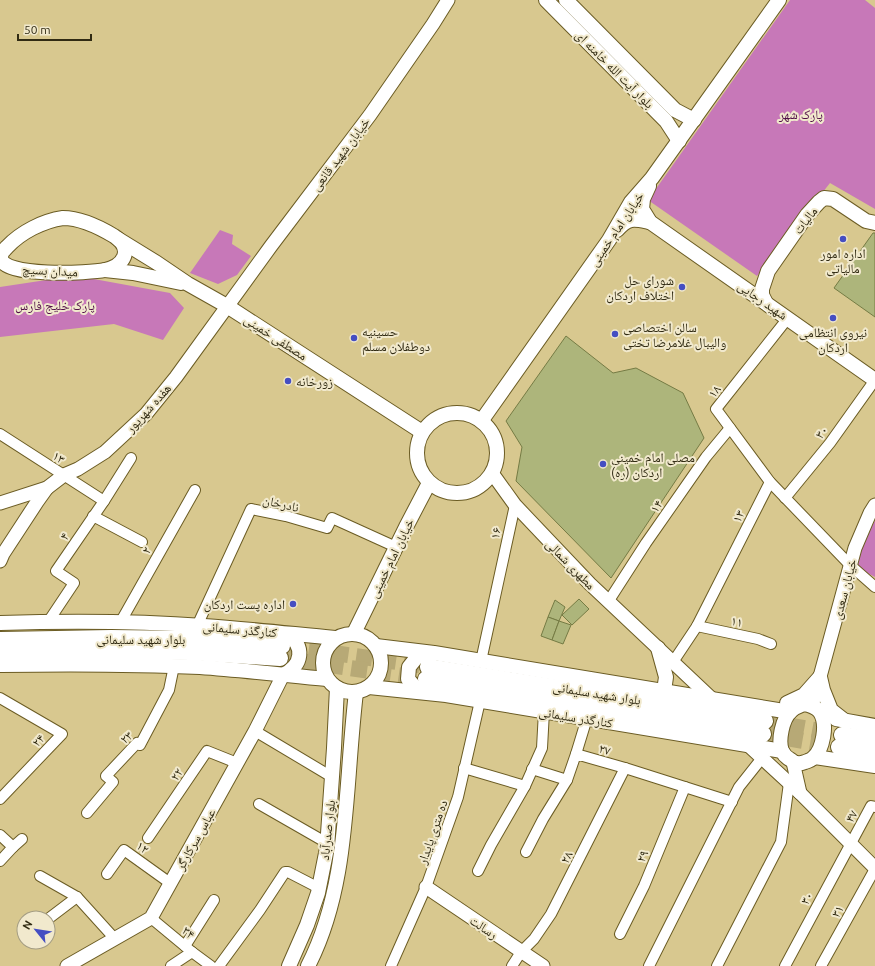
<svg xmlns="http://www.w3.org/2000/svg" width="875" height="966" viewBox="0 0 875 966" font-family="Ubuntu,'Noto Naskh Arabic',sans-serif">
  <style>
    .green { fill: #c778b8 }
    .building { fill: #adb57b; stroke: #757b44 }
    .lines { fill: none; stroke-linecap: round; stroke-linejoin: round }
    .primary-tunnel { stroke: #b7a976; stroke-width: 16; stroke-dasharray: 16 8; stroke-linecap: butt }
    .minor-casing { stroke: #6b5c24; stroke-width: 12 }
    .tertiary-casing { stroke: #6b5c24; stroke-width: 15 }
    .secondary-casing { stroke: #6b5c24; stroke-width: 16 }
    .primary-casing { stroke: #6b5c24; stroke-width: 18 }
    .minor { stroke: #fff; stroke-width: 10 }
    .tertiary { stroke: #fff; stroke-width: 13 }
    .secondary { stroke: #fff; stroke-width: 14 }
    .primary { stroke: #fff; stroke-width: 16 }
    .poi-dot { fill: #454ec2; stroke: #f1e9cd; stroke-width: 1.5 }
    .labels { text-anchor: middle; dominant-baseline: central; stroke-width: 4; stroke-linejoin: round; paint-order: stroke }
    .street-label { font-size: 13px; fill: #312b13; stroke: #f1e9cd }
    .park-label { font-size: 13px; fill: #500f47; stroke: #f1e9cd }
    .poi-label { font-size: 13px; fill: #312b13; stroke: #f1e9cd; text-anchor: start }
  </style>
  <rect width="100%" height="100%" fill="#d8c88f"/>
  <g class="green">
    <path d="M790 0H865L875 8V209L830 183 757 276 648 200Z"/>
    <path d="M220 230 233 235 232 244 251 256 237 275 218 284 190 273Z"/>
    <path d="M83 277 170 293 184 308 163 340 114 324 0 337V287L53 279Z"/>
    <path d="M875 520V577L854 566Z"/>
  </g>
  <g class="building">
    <path d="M873 233H875V317L834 288Z"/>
    <path d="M566 336 613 373 636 368 683 393 704 438 611 578 516 481 522 447 506 421Z"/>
    <path d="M579 599 589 609 572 625 562 615Z"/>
    <path d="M555 600 565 607 559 621 548 617Z"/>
    <path d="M548 617 559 621 552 640 541 636Z"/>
    <path d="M559 621 571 625 563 644 552 640Z"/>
  </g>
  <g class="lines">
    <g class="primary-tunnel">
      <path d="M285 646 425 666"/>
      <path d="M280 658 426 679"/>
      <path d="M765 721 842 735"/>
      <path d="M763 734 839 747"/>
    </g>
    <g class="minor-casing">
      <g id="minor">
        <path d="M788 318 716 409 770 482 850 565 875 587"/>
        <path d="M0 434 104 501"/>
        <path d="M785 498 830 443 875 380"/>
        <path d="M93 516 142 542"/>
        <path d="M608 602 646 543 706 457 730 428"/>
        <path d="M48 622 74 583 56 571 104 501 131 458"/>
        <path d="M120 623 195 490"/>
        <path d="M197 626 251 509 286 516 327 528 332 518 396 547"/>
        <path d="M697 626 758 639 771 644"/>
        <path d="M481 661 515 505"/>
        <path d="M673 662 697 626 770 482"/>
        <path d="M0 698 62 734 0 799"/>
        <path d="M255 731 332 777"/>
        <path d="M576 754 587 718"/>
        <path d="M464 768 525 786 542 748 544 711"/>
        <path d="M532 769 567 780"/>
        <path d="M259 804 327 843"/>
        <path d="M87 813 113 782 106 776 137 743 140 745 169 690 174 666"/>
        <path d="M0 835 13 847 0 861"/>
        <path d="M148 838 207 751 237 763"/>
        <path d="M13 847 22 839"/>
        <path d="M526 852 543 819 567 780 576 754 625 768 732 802"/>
        <path d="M478 871 491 845 525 786"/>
        <path d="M107 874 124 850 170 883"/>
        <path d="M40 876 77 897 115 939"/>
        <path d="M151 918 192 952 211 966"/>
        <path d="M48 919 77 897"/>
        <path d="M620 934 644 886 685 787"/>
        <path d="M185 946 214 900"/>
        <path d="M171 966 192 952"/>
        <path d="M219 966 260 910 285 872H288L319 888"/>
        <path d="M391 966 426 887 458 797 480 701"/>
        <path d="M512 966 521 952 534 939 551 914 625 768"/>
        <path d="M649 966 739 787 762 758"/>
        <path d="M717 966 781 842 789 783"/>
        <path d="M785 966 871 806 875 807"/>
        <path d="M821 966 875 869"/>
      </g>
    </g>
    <g class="tertiary-casing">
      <g id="tertiary">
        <path d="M492 473 515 505 590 584 712 699"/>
        <path d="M0 503 47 488 64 475 78 469 105 452 146 414 176 377 271 246 370 115 433 24 448 0"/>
        <path d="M0 561 3 554 37 502 47 488"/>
        <path d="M812 706 855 548 870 513 875 505"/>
        <path d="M748 745 800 793 875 868"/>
        <path d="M793 762 800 793"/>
        <path d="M426 887 543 966"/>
        <path d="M67 966 151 918 255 731 283 675"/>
      </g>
    </g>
    <g class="secondary-casing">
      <g id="secondary">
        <path d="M546 0 666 121 679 141"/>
        <path d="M566 0 675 110 694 120"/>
        <path d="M649 186 643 199 642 209 650 222 875 380"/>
        <path d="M63 218C81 218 99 227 114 236 134 249 124 266 105 270 91 273 0 278 1 257 1 253 5 249 7 247 21 232 43 221 63 218Z"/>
        <path d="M617 230C629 217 633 219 650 222"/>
        <path d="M118 239 157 263 188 284 227 306 422 432"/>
        <path d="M105 270 133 273 181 283"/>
        <path d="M766 303 762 295V289L768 271 807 215 819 202 824 198 833 199 866 221 875 223"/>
        <circle cx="457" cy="453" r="40"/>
        <path d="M482 420 609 240 631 202 652 178 779 0"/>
        <path d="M0 623C68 621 137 621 204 626 248 629 292 634 335 638"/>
        <path d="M354 633 406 527 429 483"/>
        <circle cx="352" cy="663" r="29"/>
        <path d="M376 646 434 653 790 712"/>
        <path d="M658 648 666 677 664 691"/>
        <path d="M0 665C67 664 133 664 200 667 242 670 285 675 327 679"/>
        <path d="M283 675C303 665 305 646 287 634"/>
        <path d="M820 677 823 690 831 710 845 721"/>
        <path d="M369 687 446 695 782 751"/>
        <path d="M423 692 414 686 408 679 409 667 417 657 431 654"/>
        <path d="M787 703 804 695 820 677"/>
        <path d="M804 704C810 705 816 707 820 712 828 724 823 750 813 758 811 760 808 761 805 762 800 764 795 764 791 760 787 758 784 755 782 751 778 741 782 719 791 711 795 707 799 706 804 704Z"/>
        <path d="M836 719 875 726"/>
        <path d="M815 757 875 766"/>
        <path d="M289 966 307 925 318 893 327 848 334 748 337 688"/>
        <path d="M308 966C339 906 344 837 349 771 351 744 353 718 356 692"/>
      </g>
    </g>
    <g class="primary-casing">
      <g id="primary">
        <path d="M0 640 111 638 190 639 282 646"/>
        <path d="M0 653 110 651 190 652 280 658"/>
        <path d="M428 667 765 721"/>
        <path d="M426 679 763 734"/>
        <path d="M842 735 875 740"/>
        <path d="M839 747 875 753"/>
      </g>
    </g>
    <use href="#minor" class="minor"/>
    <use href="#tertiary" class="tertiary"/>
    <use href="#secondary" class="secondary"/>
    <use href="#primary" class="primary"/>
  </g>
  <g class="poi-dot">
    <circle cx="843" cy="239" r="4"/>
    <circle cx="682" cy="287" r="4"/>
    <circle cx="833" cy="318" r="4"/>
    <circle cx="615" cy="334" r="4"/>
    <circle cx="354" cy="338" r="4"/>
    <circle cx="288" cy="381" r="4"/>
    <circle cx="603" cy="464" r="4"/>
    <circle cx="293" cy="604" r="4"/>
  </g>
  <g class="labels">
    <g class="street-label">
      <text transform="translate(615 69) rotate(45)">بلوار آیت الله خامنه ای</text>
      <text transform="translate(340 154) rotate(-53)">خیابان شهید قانعی</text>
      <text transform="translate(805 220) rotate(-52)">مالیات</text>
      <text transform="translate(616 229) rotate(-56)">خیابان امام خمینی</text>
      <text transform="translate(50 270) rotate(3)">میدان بسیچ</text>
      <text transform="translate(763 300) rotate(35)">شهید رجایی</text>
      <text transform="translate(276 337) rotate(33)">مصطفی خمینی</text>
      <text transform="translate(714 391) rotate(-52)">۱۸</text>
      <text transform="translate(148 408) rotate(-48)">هفده شهریور</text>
      <text transform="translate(821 432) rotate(-53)">۳۰</text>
      <text transform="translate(59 457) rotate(33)">۱۳</text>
      <text transform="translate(281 503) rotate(13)">نادرخان</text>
      <text transform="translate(656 506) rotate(-55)">۱۴</text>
      <text transform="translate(738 516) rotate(-63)">۱۳</text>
      <text transform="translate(495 533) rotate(-78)">۱۶</text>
      <text transform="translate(64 536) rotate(-56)">۴</text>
      <text transform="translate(146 550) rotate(-60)">۲</text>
      <text transform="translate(391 558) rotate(-64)">خیابان امام خمینی</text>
      <text transform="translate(571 564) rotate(46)">مطهری شمالی</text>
      <text transform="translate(844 589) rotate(-75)">خیابان سعدی</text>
      <text transform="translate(737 621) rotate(12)">۱۱</text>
      <text transform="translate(240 629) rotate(5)">کنارگذر سلیمانی</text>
      <text x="141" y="639">بلوار شهید سلیمانی</text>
      <text transform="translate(597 693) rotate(9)">بلوار شهید سلیمانی</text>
      <text transform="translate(576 717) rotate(9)">کنارگذر سلیمانی</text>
      <text transform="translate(126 737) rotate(-40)">۲۳</text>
      <text transform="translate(38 740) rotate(-46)">۲۴</text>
      <text transform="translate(605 749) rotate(16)">۲۷</text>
      <text transform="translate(176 774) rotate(-56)">۲۲</text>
      <text transform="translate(851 816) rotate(-61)">۴۷</text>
      <text transform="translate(327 830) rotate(-84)">بلوار صدرآباد</text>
      <text transform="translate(432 832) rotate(-71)">ده متری پایدار</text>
      <text transform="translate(195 839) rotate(-61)">عباس سرکارگر</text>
      <text transform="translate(143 847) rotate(36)">۱۲</text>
      <text transform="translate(642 856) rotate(-67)">۲۹</text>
      <text transform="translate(566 857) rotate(-63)">۲۸</text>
      <text transform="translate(806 898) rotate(-62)">۳۰</text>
      <text transform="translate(837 911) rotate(-61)">۳۱</text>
      <text transform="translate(484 927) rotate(34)">رسالت</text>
      <text transform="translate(189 932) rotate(39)">۳۴</text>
    </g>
    <g class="park-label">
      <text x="801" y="114">پارک شهر</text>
      <text x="55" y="305">پارک خلیج فارس</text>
    </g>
    <g class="poi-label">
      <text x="843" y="253" text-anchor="middle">اداره امور<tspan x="843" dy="15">مالیاتی</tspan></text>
      <text x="674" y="280" text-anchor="end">شورای حل<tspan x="674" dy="15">اختلاف اردکان</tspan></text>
      <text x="623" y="327">سالن اختصاصی<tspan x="623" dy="15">والیبال غلامرضا تختی</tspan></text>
      <text x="362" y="331">حسینیه<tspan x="362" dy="15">دوطفلان مسلم</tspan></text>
      <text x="833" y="332" text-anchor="middle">نیروی انتظامی<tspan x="833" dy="15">اردکان</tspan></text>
      <text x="296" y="381">زورخانه</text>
      <text x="611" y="457">مصلی امام خمینی<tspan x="611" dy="15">(ره) اردکان</tspan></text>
      <text x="285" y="604" text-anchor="end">اداره پست اردکان</text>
    </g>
  </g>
  <g transform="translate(36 930) rotate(300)"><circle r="19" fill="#f1e9cd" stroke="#a49d83"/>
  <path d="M0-3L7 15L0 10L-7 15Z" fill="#454ec2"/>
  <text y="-6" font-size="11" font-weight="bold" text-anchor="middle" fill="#312b13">N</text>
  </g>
  <path d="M18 34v6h73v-6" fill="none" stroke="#312b13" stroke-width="2"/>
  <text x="24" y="34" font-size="12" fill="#312b13" stroke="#f1e9cd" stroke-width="3" paint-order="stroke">50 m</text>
</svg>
